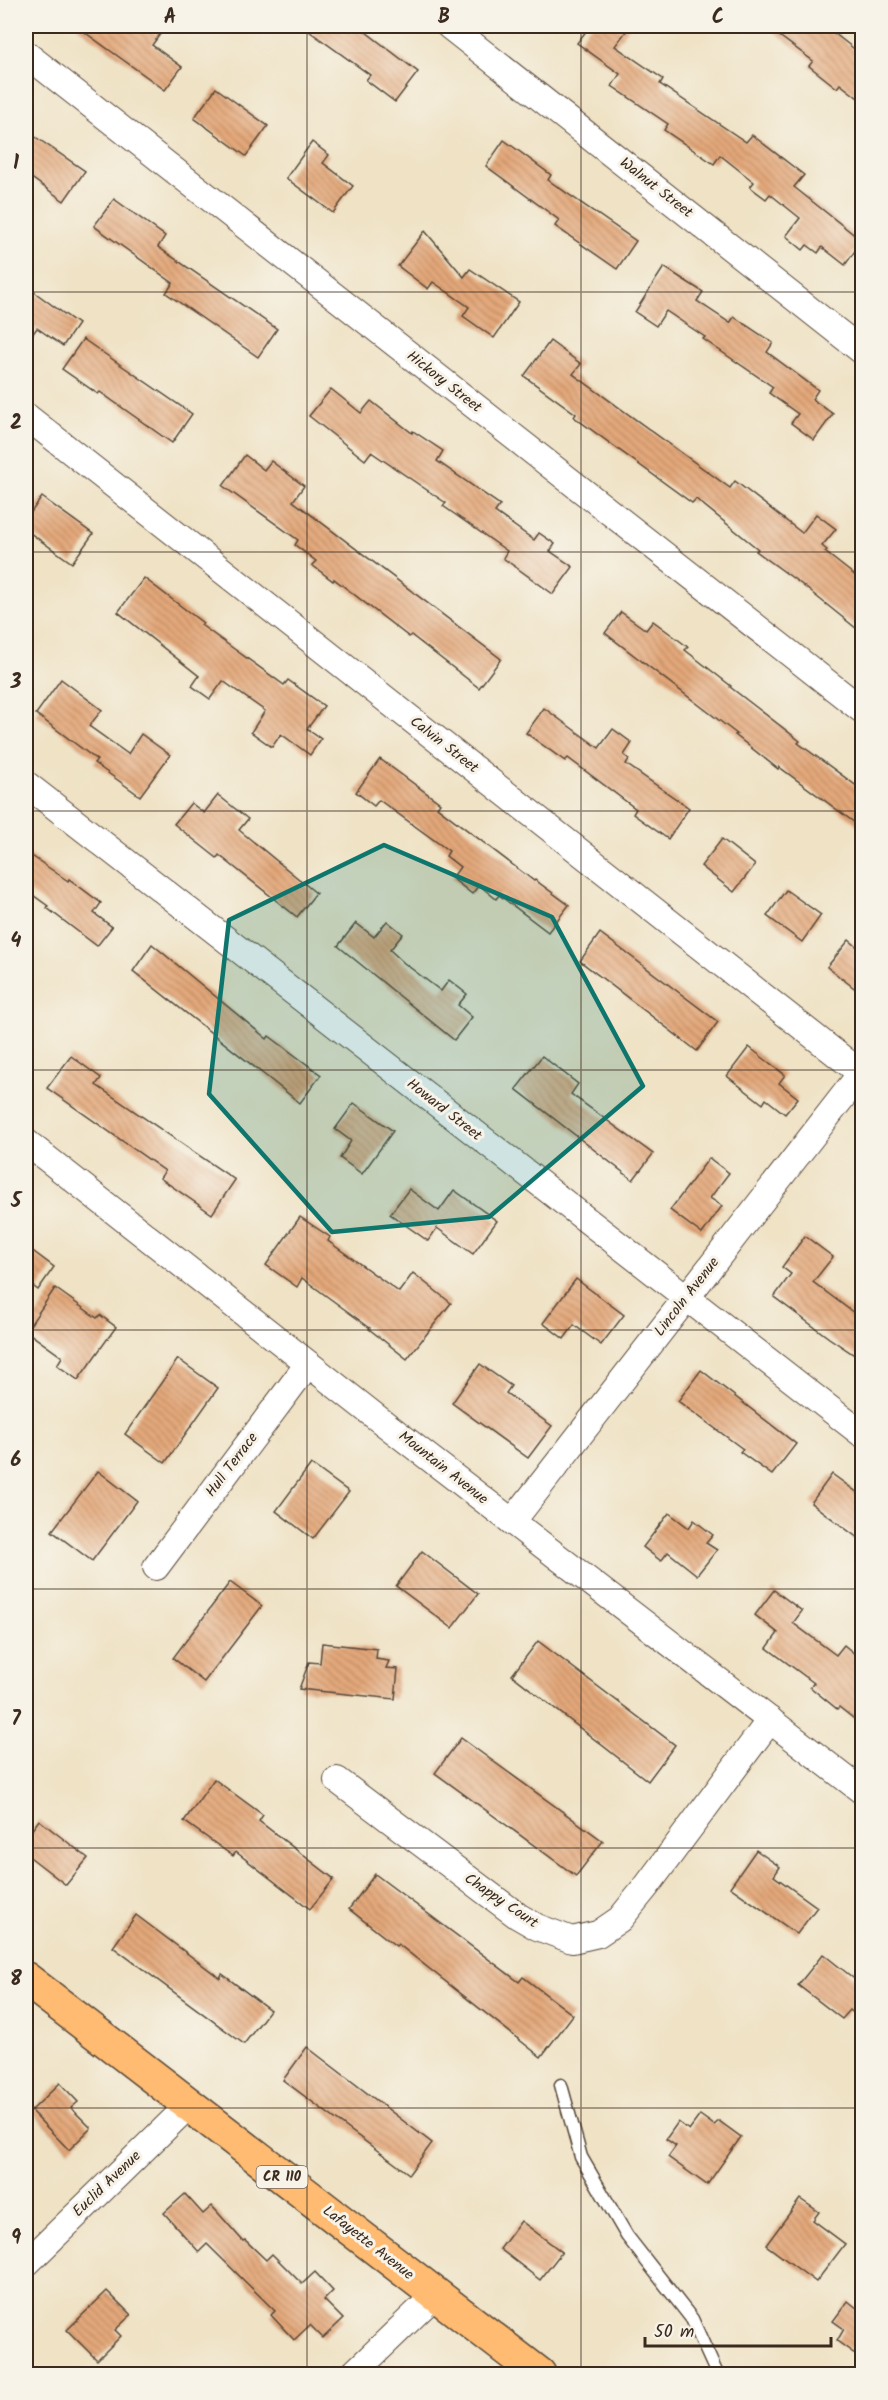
<svg xmlns="http://www.w3.org/2000/svg" width="888" height="2400" viewBox="0 0 888 2400" font-family="Kalam,sans-serif">
  <style>
    .building { fill: url(#building-back-hatch) }
    .lines { fill: none; stroke-linecap: round; stroke-linejoin: round }
    .service-casing { stroke: #564637; stroke-width: 15 }
    .minor-casing { stroke: #564637; stroke-width: 28 }
    .primary-casing { stroke: #564637; stroke-width: 36 }
    .service { stroke: #fff; stroke-width: 12 }
    .minor { stroke: #fff; stroke-width: 26 }
    .primary { stroke: #ffbb71; stroke-width: 33 }
    .marked { fill: #0f766e; fill-opacity: 0.2; stroke: #0f766e; stroke-width: 4.5; stroke-linejoin: round }
    .grid { fill: none; stroke: #3b2a1e; stroke-width: 1.5; stroke-opacity: 0.55 }
    .labels { text-anchor: middle; dominant-baseline: central; stroke-width: 6; stroke-linejoin: round; paint-order: stroke }
    .shield { fill: #f7f3e8; stroke: #73665b; stroke-width: 1.5 }
    .shield-label { font-size: 14px; font-weight: bold; fill: #3b2a1e }
    .street-label { font-size: 15px; fill: #3b2a1e; stroke: #f7f3e8 }
    .neatline { fill: none; stroke: #3b2a1e; stroke-width: 2 }
    .grid-label { font-size: 20px; text-anchor: middle; font-weight: bold; fill: #3b2a1e }
  </style>
  <defs>
    <pattern id="building-back-hatch" width="6" height="6" patternUnits="userSpaceOnUse" patternTransform="scale(1.5)"><rect width="6" height="6" fill="#e4a87a"/><path d="M-1 5l2 2M0 0l6 6M5-1l2 2" fill="none" stroke="#ba8963"/></pattern>
  </defs>
  <rect width="100%" height="100%" fill="#f7f3e8"/>
  <filter id="ink" filterUnits="userSpaceOnUse"><feTurbulence type="fractalNoise" baseFrequency=".0167" numOctaves="2"/><feDisplacementMap in="SourceGraphic" scale="12" xChannelSelector="R" yChannelSelector="G"/><feConvolveMatrix kernelMatrix="1 2 1 2 8 2 1 2 1" color-interpolation-filters="sRGB"/></filter>
  <filter id="wash" filterUnits="userSpaceOnUse"><feTurbulence type="fractalNoise" baseFrequency=".008" numOctaves="4" result="noise"/><feDisplacementMap in="SourceGraphic" scale="24" xChannelSelector="R" yChannelSelector="G"/><feGaussianBlur stdDeviation="1.35" result="paint"/><feColorMatrix in="noise" values="0 0 0 0 0 0 0 0 0 0 0 0 0 0 0 0 0 1.4 0 .05"/><feComposite in="paint" operator="in"/></filter>
  <g filter="url(#wash)">
    <rect width="100%" height="100%" fill="#efe2c5"/>
    <g id="blocks">
      <g class="building">
        <path d="M76 26H166L152 45 182 67 165 90Z"/>
        <path d="M302 26H358L418 72 395 102 366 80 370 75Z"/>
        <path d="M590 26H630L615 46 663 79 660 84 746 142 752 135 804 175 794 187 862 241 845 265 822 247 818 253 807 245 803 250 786 236 800 218 770 194 766 199 750 187 754 182 720 155 714 164 664 130 668 124 612 86 620 74 577 43Z"/>
        <path d="M766 26H825L862 55V101L840 84 837 88 809 66 813 61Z"/>
        <path d="M216 88 268 126 246 156 194 118Z"/>
        <path d="M34 136 85 171 64 201 26 174V148Z"/>
        <path d="M504 140 551 175 548 180 636 241 617 269 555 226 559 220 486 166Z"/>
        <path d="M312 142 329 155 323 163 353 186 333 213 286 178Z"/>
        <path d="M114 199 165 236 158 247 277 329 258 357 166 293 173 283 94 226Z"/>
        <path d="M425 231 464 277 470 269 519 302 494 338 463 316 469 307 433 282 428 289 398 266Z"/>
        <path d="M664 267 703 292 697 301 730 323 734 317 773 343 767 352 818 390 812 399 833 414 814 440 791 423 798 414 769 393 773 387 703 339 705 337 666 311 656 326 635 312Z"/>
        <path d="M26 286 78 324 63 346 37 328 26 343Z"/>
        <path d="M83 339 192 414 172 443 100 392 98 394 62 369Z"/>
        <path d="M550 341 581 364 573 374 730 488 735 481 802 533 816 514 836 529 822 546 827 550 825 552 862 581V633L801 584 756 551 758 549 696 499 692 503 574 417 576 414 524 376Z"/>
        <path d="M331 389 361 413 371 401 412 433 413 431 443 451 437 461 500 505 495 512 534 540 539 533 555 544 550 551 573 567 553 594 503 558 507 551 443 506 446 503 371 452 365 460 309 416Z"/>
        <path d="M245 455 264 470 271 461 304 486 293 501 501 659 479 688 411 635 409 637 334 579 333 581 312 565 316 561 295 545 298 540 223 486Z"/>
        <path d="M42 497 93 534 72 563 26 530V519Z"/>
        <path d="M144 578 203 623 201 625 284 685 288 680 324 706 307 729 321 739 310 755 281 734 272 747 251 732 265 711 223 681 210 699 192 686 199 676 118 612Z"/>
        <path d="M621 612 646 630 653 621 688 647 685 650 731 686 730 687 800 741 798 743 862 790V828L779 767 778 769 735 735 737 734 605 633Z"/>
        <path d="M61 679 102 710 89 726 128 754 141 734 170 755 140 796 94 763 97 760 36 714Z"/>
        <path d="M544 708 599 748 613 729 632 743 624 755 629 759 626 764 689 808 668 839 633 814 636 809 568 758 565 761 526 733Z"/>
        <path d="M380 759 440 803 437 807 534 881 535 880 569 905 548 932 499 895 496 899 479 885 472 894 452 878 460 867 446 856 449 851 379 800 374 806 356 792Z"/>
        <path d="M218 795 248 819 239 830 316 893 297 917 219 855 217 858 174 824 191 803 204 813Z"/>
        <path d="M722 839 755 865 734 892 701 866Z"/>
        <path d="M26 852 68 881 69 879 101 903 94 913 112 927 97 946 47 908 48 906 26 890Z"/>
        <path d="M786 890 821 915 802 942 767 916Z"/>
        <path d="M387 921 403 934 390 950 404 963 441 991 449 980 467 994 458 1005 472 1017 454 1040 338 946 356 923 374 937Z"/>
        <path d="M600 933 718 1022 697 1051 580 961Z"/>
        <path d="M849 940 862 951V994L827 967Z"/>
        <path d="M152 944 267 1039 269 1036 321 1075 300 1103 133 971Z"/>
        <path d="M749 1047 785 1075 779 1083 798 1098 785 1114 766 1099 763 1104 727 1076Z"/>
        <path d="M71 1056 101 1078 96 1085 235 1180 212 1214 160 1178 165 1171 47 1088Z"/>
        <path d="M542 1056 578 1084 571 1094 653 1154 633 1180 516 1089Z"/>
        <path d="M354 1103 393 1131 362 1174 340 1158 351 1141 335 1129Z"/>
        <path d="M709 1158 729 1173 710 1198 722 1206 702 1234 670 1210Z"/>
        <path d="M409 1189 439 1211 454 1190 497 1221 473 1254 437 1228 428 1241 390 1214Z"/>
        <path d="M300 1217 330 1237 328 1241 399 1292 413 1273 451 1303 407 1359 369 1329 370 1328 302 1278 297 1287 266 1265Z"/>
        <path d="M805 1236 833 1257 813 1282 862 1319V1360L829 1338 774 1297 791 1274 782 1267Z"/>
        <path d="M26 1246 54 1267 38 1290 26 1281Z"/>
        <path d="M576 1279 624 1315 601 1345 574 1325 564 1339 543 1323Z"/>
        <path d="M55 1288 97 1318 100 1315 116 1327 78 1380 57 1365 62 1357 26 1331Z"/>
        <path d="M178 1359 218 1388 165 1463 125 1434Z"/>
        <path d="M480 1364 511 1386 506 1393 552 1426 528 1458 452 1403Z"/>
        <path d="M701 1370 796 1444 772 1475 740 1452 743 1449 678 1401Z"/>
        <path d="M311 1464 349 1492 313 1539 276 1511Z"/>
        <path d="M98 1471 137 1501 92 1561 52 1531Z"/>
        <path d="M832 1474 862 1496V1541L811 1503Z"/>
        <path d="M669 1513 689 1528 694 1520 713 1535 706 1543 717 1550 697 1575 668 1552 661 1561 643 1547Z"/>
        <path d="M422 1551 478 1594 452 1628 396 1586Z"/>
        <path d="M230 1582 262 1606 204 1682 173 1658Z"/>
        <path d="M774 1590 802 1611 793 1623 836 1655 844 1645 862 1660V1725L839 1707 837 1709 810 1687 814 1683 767 1648 778 1633 755 1615Z"/>
        <path d="M538 1641 675 1745 648 1781 512 1675Z"/>
        <path d="M322 1643 377 1649 376 1659 389 1661 386 1668 398 1669 395 1699 299 1689 309 1662 320 1663Z"/>
        <path d="M461 1738 603 1841 576 1876 435 1773Z"/>
        <path d="M214 1779 263 1815 259 1821 334 1879 310 1909 236 1852 233 1856 184 1821Z"/>
        <path d="M39 1820 88 1858 66 1885 26 1854V1838Z"/>
        <path d="M756 1850 780 1867 774 1876 817 1907 797 1934 730 1887Z"/>
        <path d="M375 1874 519 1982 523 1977 573 2015 541 2057 398 1944 396 1946 349 1909Z"/>
        <path d="M136 1915 220 1978 222 1974 270 2010 244 2044 113 1947Z"/>
        <path d="M823 1954 862 1985V2020L850 2010 842 2019 798 1985Z"/>
        <path d="M307 2047 432 2143 409 2174 283 2080Z"/>
        <path d="M60 2083 78 2102 71 2108 91 2128 69 2150 31 2111Z"/>
        <path d="M700 2115 714 2125 719 2121 741 2137 707 2185 668 2157 676 2146 666 2139 678 2122 689 2130Z"/>
        <path d="M185 2194 203 2214 212 2206 243 2241 245 2240 266 2260 272 2254 302 2284 315 2272 333 2291 324 2300 343 2319 323 2338 310 2325 294 2340 271 2315 275 2311 207 2244 199 2252 164 2213Z"/>
        <path d="M800 2199 819 2212 813 2220 845 2244 816 2282 766 2245Z"/>
        <path d="M521 2221 562 2252 540 2280 500 2249Z"/>
        <path d="M107 2291 131 2315 115 2330 121 2336 97 2360 67 2330Z"/>
        <path d="M848 2301 858 2309 862 2303V2359L837 2341 844 2329 833 2321Z"/>
      </g>
    </g>
  </g>
  <g filter="url(#ink)">
    <use href="#blocks" fill-opacity="0" stroke="#564637" stroke-width="1.5"/>
    <g class="lines">
      <g class="service-casing">
        <path id="service" d="M561 2085 581 2157 627 2236 692 2319 717 2374"/>
      </g>
      <g class="minor-casing">
        <g id="minor">
          <path d="M449 26 862 351"/>
          <path d="M26 54 862 710"/>
          <path d="M26 416 862 1074"/>
          <path d="M26 784 862 1434"/>
          <path d="M26 1142 376 1417 862 1791"/>
          <path d="M512 1522 862 1072"/>
          <path d="M156 1567 308 1364"/>
          <path d="M337 1780 518 1916 537 1927 572 1940 598 1934 620 1919 646 1887 770 1720"/>
          <path d="M26 2264 189 2105"/>
          <path d="M353 2374 435 2295"/>
        </g>
      </g>
      <g class="primary-casing">
        <path id="primary" d="M26 1979 539 2374"/>
      </g>
      <use href="#service" class="service"/>
      <use href="#minor" class="minor"/>
      <use href="#primary" class="primary"/>
    </g>
  </g>
  <path class="marked" d="M384 845 552 917 643 1086 489 1217 332 1232 209 1094 229 920Z"/>
  <path class="grid" d="M307 26V2374M581 26V2374M26 292H862M26 552H862M26 811H862M26 1070H862M26 1330H862M26 1589H862M26 1848H862M26 2108H862"/>
  <g class="labels">
    <rect class="shield" x="256.5" y="2166" width="51" height="22" rx="4.5"/>
    <g class="shield-label">
      <text x="282" y="2177">CR 110</text>
    </g>
    <g class="street-label">
      <text transform="translate(656 188) rotate(38)">Walnut Street</text>
      <text transform="translate(444 382) rotate(38)">Hickory Street</text>
      <text transform="translate(444 745) rotate(38)">Calvin Street</text>
      <text transform="translate(444 1110) rotate(38)">Howard Street</text>
      <text transform="translate(687 1297) rotate(-52)">Lincoln Avenue</text>
      <text transform="translate(232 1465) rotate(-53)">Hull Terrace</text>
      <text transform="translate(443 1468) rotate(38)">Mountain Avenue</text>
      <text transform="translate(501 1901) rotate(34)">Chappy Court</text>
      <text transform="translate(107 2184) rotate(-44)">Euclid Avenue</text>
      <text transform="translate(368 2243) rotate(38)">Lafayette Avenue</text>
    </g>
  </g>
  <rect width="888" height="2400" fill="none" stroke="#f7f3e8" stroke-width="66"/>
  <path d="M645 2337v9h186v-9" fill="none" stroke="#3b2a1e" stroke-width="3"/>
  <text x="654" y="2337" font-size="18" fill="#3b2a1e" stroke="#f7f3e8" stroke-width="4.5" paint-order="stroke">50 m</text>
  <rect x="33" y="33" width="822" height="2334" class="neatline"/>
  <g class="grid-label">
    <text x="170" y="23">A</text>
    <text x="444" y="23">B</text>
    <text x="718" y="23">C</text>
    <text x="16" y="169">1</text>
    <text x="16" y="429">2</text>
    <text x="16" y="688">3</text>
    <text x="16" y="947">4</text>
    <text x="16" y="1207">5</text>
    <text x="16" y="1466">6</text>
    <text x="16" y="1725">7</text>
    <text x="16" y="1985">8</text>
    <text x="16" y="2244">9</text>
  </g>
</svg>
